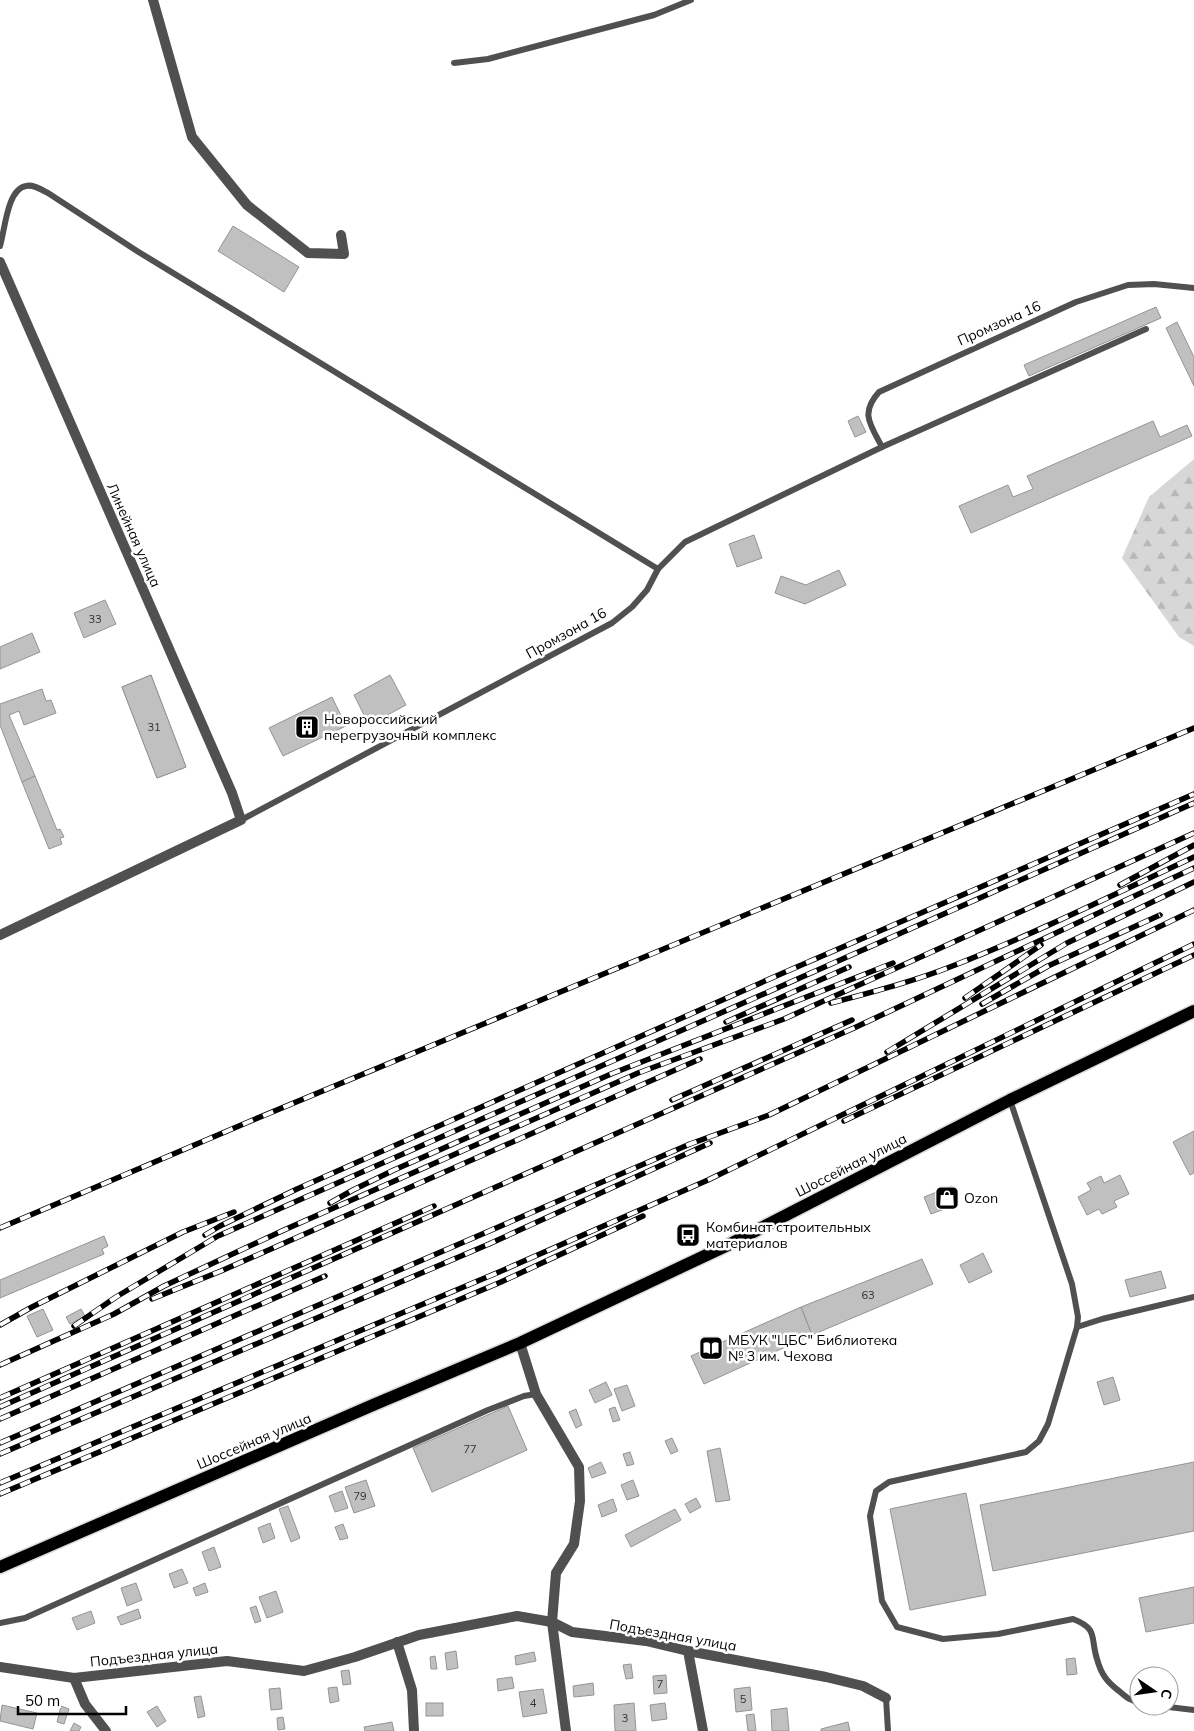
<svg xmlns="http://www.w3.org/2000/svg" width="1194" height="1731" viewBox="0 0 1194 1731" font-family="Mulish,sans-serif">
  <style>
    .forest { fill: url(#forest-firs) }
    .building { fill: #c0c0c0; stroke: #949494 }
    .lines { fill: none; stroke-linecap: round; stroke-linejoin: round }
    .primary-casing { stroke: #dbdbdb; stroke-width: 15 }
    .lane { stroke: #505050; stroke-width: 6 }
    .street { stroke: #505050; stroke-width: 10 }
    .primary { stroke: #000; stroke-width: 12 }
    .rail-casing { stroke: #000; stroke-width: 5.5 }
    .rail { stroke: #fff; stroke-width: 4; stroke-dasharray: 11; stroke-linecap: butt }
    .labels { text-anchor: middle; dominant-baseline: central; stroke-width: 5; stroke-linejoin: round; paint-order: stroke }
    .number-label { font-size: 11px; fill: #303030 }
    .street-label { font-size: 14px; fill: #000; stroke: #fff }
    .poi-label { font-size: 14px; fill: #000; stroke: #fff; text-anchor: start }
  </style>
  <defs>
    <pattern id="forest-firs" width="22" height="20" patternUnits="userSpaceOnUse" patternTransform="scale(1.25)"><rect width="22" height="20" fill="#d7d7d7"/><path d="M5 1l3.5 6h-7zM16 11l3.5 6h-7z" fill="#b7b7b7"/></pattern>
  </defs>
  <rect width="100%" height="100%" fill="#fff"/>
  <path class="forest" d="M1194 459V646L1179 637 1122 558 1149 497Z"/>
  <g class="building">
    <path d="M233 226 299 267 284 292 218 251Z"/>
    <path d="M1156 307 1161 318 1029 376 1024 365Z"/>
    <path d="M1177 322 1194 357V386L1166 328Z"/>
    <path d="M858 416 866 432 855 437 848 421Z"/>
    <path d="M1153 421 1160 437 1187 425 1192 436 971 533 959 506 1008 485 1013 497 1033 489 1027 476Z"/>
    <path d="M754 535 762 558 737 567 729 544Z"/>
    <path d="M839 570 846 585 805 604 775 593 781 576 806 585Z"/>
    <path d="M105 600 116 624 84 638 74 613Z"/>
    <path d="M32 633 40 652 0 669V647Z"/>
    <path d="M151 675 186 767 157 778 122 687Z"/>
    <path d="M151 675 186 767 157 778 122 687Z"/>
    <path d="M390 675 406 705 369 725 354 695Z"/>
    <path d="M42 689 46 701 51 700 56 713 24 725 19 711 9 715 35 776 22 782 0 725V704Z"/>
    <path d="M332 697 346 726 283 756 269 728Z"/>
    <path d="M35 776 57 830 60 829 64 837 60 838 62 844 49 849 22 782Z"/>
    <path d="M1194 1131V1173L1190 1175 1173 1142Z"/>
    <path d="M1120 1175 1129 1194 1114 1201 1117 1207 1102 1214 1099 1209 1087 1215 1078 1197 1091 1190 1087 1183 1101 1176 1104 1183Z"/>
    <path d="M952 1186 958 1204 931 1214 924 1197Z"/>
    <path d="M104 1236 108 1246 102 1249 104 1254 0 1298V1280Z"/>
    <path d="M983 1253 992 1272 969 1283 960 1265Z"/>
    <path d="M922 1259 933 1284 812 1335 801 1307Z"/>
    <path d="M1161 1271 1166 1288 1130 1297 1125 1280Z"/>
    <path d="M801 1307 812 1335 704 1384 691 1356Z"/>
    <path d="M43 1309 53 1330 37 1337 27 1316Z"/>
    <path d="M81 1309 85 1316 70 1324 66 1317Z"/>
    <path d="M1113 1377 1120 1400 1104 1405 1097 1382Z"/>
    <path d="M606 1382 612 1395 595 1403 589 1390Z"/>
    <path d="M627 1385 635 1406 622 1411 614 1389Z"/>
    <path d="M508 1406 527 1450 432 1492 413 1448Z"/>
    <path d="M615 1407 620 1420 613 1422 609 1409Z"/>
    <path d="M576 1409 582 1425 576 1428 569 1412Z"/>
    <path d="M672 1438 678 1451 671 1454 665 1441Z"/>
    <path d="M720 1448 730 1500 716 1502 707 1451Z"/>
    <path d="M630 1452 634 1464 627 1466 623 1454Z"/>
    <path d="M601 1462 606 1473 592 1478 588 1468Z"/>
    <path d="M1194 1462V1531L993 1571 980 1505Z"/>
    <path d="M366 1480 375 1506 354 1513 345 1487Z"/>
    <path d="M633 1480 639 1496 627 1500 621 1485Z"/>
    <path d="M342 1491 348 1508 335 1512 329 1496Z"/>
    <path d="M966 1493 986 1595 910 1610 890 1509Z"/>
    <path d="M696 1498 701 1507 690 1513 685 1504Z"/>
    <path d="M613 1499 617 1511 602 1517 598 1505Z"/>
    <path d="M288 1506 300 1538 291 1542 279 1509Z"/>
    <path d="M675 1509 681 1520 631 1547 625 1535Z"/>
    <path d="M270 1523 275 1538 263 1543 258 1528Z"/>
    <path d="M343 1524 348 1538 340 1540 335 1527Z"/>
    <path d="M214 1547 221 1567 209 1571 202 1552Z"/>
    <path d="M182 1569 188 1583 174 1588 169 1574Z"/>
    <path d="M136 1583 142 1600 127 1606 121 1588Z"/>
    <path d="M205 1583 208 1592 196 1596 193 1588Z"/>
    <path d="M1194 1587V1623L1146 1632 1139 1598Z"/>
    <path d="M276 1591 283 1612 267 1618 259 1597Z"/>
    <path d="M256 1606 261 1621 255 1623 250 1608Z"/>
    <path d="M138 1609 141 1618 121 1625 117 1617Z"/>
    <path d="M91 1611 95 1623 77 1630 72 1618Z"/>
    <path d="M456 1651 458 1668 447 1670 445 1653Z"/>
    <path d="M534 1652 536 1661 516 1665 515 1656Z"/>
    <path d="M435 1656 437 1669H431L430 1657Z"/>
    <path d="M1075 1658 1077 1674 1067 1675 1066 1659Z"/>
    <path d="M631 1664 633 1678 626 1679 623 1665Z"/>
    <path d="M349 1670 351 1684 343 1685 341 1671Z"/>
    <path d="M666 1675 667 1693 654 1694 653 1676Z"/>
    <path d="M512 1677 514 1688 498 1691 497 1679Z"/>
    <path d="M593 1683 594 1695 574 1697 573 1686Z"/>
    <path d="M337 1687 339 1701 330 1703 328 1688Z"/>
    <path d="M750 1687 752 1710 736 1712 734 1689Z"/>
    <path d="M280 1688 282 1709 271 1710 269 1689Z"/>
    <path d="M543 1689 547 1713 523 1717 519 1692Z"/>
    <path d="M201 1696 205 1716 198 1718 194 1697Z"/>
    <rect x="426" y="1703" width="17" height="13"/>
    <path d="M634 1703 636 1731H615L614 1705Z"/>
    <path d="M665 1703 667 1719 652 1721 650 1705Z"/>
    <path d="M2 1705 37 1713 33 1729 0 1721Z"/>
    <path d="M61 1706 69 1709 64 1724 57 1722Z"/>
    <path d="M157 1706 166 1721 157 1727 147 1712Z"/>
    <path d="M787 1708 789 1731H772L771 1710Z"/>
    <path d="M754 1714 756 1731H748L746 1715Z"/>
    <path d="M283 1717 285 1729 278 1730 277 1718Z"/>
    <path d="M392 1722 394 1731H365L364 1727Z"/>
    <path d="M848 1722 850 1731H821V1729Z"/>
    <path d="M74 1723 81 1727 79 1731H70Z"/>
  </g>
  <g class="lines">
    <g class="primary-casing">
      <path id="primary" d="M0 1567 373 1405 520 1343 730 1244 1010 1100 1194 1011"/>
    </g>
    <g class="lane">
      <path d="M454 63 488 59 654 15 691 0"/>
      <path d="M0 246C5 230 7 189 26 186 33 184 42 190 48 193L137 251 658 569"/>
      <path d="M882 447C870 424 860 413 879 392L1076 302 1128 285 1154 284 1194 288"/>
      <path d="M241 820 612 623 632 607 647 590 658 569 685 542 882 447 1146 329"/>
      <path d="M1010 1100 1072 1284 1078 1317 1077 1327 1048 1424 1039 1441 1026 1452 889 1482 876 1491 870 1516 882 1601 897 1627 943 1639 998 1634 1073 1619C1099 1629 1090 1638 1097 1659 1101 1674 1107 1682 1119 1691 1126 1697 1130 1701 1139 1702"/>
      <path d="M1077 1327 1102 1319 1194 1297"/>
      <path d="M0 1623 25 1618 488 1410 524 1396 536 1394"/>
      <path d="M886 1698 888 1731"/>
      <path d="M1160 1706 1194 1710"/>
    </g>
    <g class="street">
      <path d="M153 0 192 137 247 205 308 253 344 254 341 235"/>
      <path d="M0 262 232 793 241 820 0 935"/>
      <path d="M520 1343 536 1394 579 1467 580 1501 574 1544 556 1573 552 1622 566 1731"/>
      <path d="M397 1642 412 1690 414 1731"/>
      <path d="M688 1651 703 1731"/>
      <path d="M0 1667 74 1678 227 1661 304 1671 355 1657 419 1635 517 1616 552 1622 572 1632 646 1641 688 1651 826 1677 863 1686 886 1698"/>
      <path d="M74 1678 85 1704 106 1731"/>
    </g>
    <use href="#primary" class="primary"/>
    <g class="rail-casing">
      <g id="rail">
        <path d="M1120 885 1194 845"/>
        <path d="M965 998 1041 945"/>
        <path d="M831 1003C873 992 915 981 955 965 1036 933 1115 894 1194 857"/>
        <path d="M982 1004 1048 966 1160 915"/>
        <path d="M726 1022 849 967"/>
        <path d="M887 1052 1067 943 1194 882"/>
        <path d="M672 1100 852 1020"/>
        <path d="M844 1121 1194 955"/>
        <path d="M330 1203 353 1190 394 1170 611 1074 893 963"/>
        <path d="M0 1228 253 1120 1194 728"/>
        <path d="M205 1235 220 1226 297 1189 783 973 1194 794"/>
        <path d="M152 1299 221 1271 700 1059"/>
        <path d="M0 1325 32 1307 183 1232 234 1212"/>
        <path d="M74 1326 116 1297 218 1236 1194 803"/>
        <path d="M0 1365 114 1314 164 1286 284 1230 638 1073 784 1019 1194 833"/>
        <path d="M0 1398 434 1206"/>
        <path d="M0 1407 854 1028 1194 868"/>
        <path d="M0 1419 325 1276"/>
        <path d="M0 1443 690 1144 769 1115 1194 910"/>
        <path d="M0 1454 489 1244 710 1143"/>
        <path d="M0 1483 499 1272 708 1180 1194 944"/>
        <path d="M0 1494 501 1282 643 1216"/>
      </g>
    </g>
    <use href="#rail" class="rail"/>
  </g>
  <defs>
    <g id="building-square" transform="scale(1.25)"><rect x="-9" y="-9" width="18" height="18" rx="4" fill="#000" stroke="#fff"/><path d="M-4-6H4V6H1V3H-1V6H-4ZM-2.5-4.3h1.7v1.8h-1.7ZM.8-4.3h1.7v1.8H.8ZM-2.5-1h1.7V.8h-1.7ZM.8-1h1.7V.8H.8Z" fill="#fff"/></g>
    <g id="shop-square" transform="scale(1.25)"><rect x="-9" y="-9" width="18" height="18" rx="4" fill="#000" stroke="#fff"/><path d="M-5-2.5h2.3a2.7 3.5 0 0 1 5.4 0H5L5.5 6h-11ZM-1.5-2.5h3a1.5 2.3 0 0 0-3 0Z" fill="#fff"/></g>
    <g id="bus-square" transform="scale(1.25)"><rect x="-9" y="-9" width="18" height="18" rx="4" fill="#000" stroke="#fff"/><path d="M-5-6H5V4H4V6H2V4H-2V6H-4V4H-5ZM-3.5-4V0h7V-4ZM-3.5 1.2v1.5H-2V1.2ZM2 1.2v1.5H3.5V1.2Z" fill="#fff"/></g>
    <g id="library-square" transform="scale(1.25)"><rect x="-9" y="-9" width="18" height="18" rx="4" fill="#000" stroke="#fff"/><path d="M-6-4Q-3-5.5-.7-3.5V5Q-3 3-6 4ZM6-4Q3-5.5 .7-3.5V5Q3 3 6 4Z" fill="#fff"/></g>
  </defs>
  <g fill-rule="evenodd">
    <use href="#building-square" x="307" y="727"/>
    <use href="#shop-square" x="947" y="1198"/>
    <use href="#bus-square" x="688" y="1235"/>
    <use href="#library-square" x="711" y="1348"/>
  </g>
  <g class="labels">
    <g class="number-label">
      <text x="95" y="619">33</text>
      <text x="154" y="727">31</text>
      <text x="868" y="1295">63</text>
      <text x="470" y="1449">77</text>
      <text x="360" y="1496">79</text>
      <text x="660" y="1684">7</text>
      <text x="743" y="1699">5</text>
      <text x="533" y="1703">4</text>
      <text x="625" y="1718">3</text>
    </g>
    <g class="street-label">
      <text transform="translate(999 323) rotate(-24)">Промзона 16</text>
      <text transform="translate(134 535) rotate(66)">Линейная улица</text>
      <text transform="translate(566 633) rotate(-29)">Промзона 16</text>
      <text transform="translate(851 1165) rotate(-27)">Шоссейная улица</text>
      <text transform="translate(254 1441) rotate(-23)">Шоссейная улица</text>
      <text transform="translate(673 1635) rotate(10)">Подъездная улица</text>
      <text transform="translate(154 1655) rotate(-6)">Подъездная улица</text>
    </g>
    <g class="poi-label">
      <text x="324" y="719">Новороссийский<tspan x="324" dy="16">перегрузочный комплекс</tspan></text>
      <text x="964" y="1198">Ozon</text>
      <text x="706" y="1227">Комбинат строительных<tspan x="706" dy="16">материалов</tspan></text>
      <text x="728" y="1340">МБУК "ЦБС" Библиотека<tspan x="728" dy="16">№ 3 им. Чехова</tspan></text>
    </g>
  </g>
  <g transform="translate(1154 1691) rotate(103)"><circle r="24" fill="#ffffff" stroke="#999999"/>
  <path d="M0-4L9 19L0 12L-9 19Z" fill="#000000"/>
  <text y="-8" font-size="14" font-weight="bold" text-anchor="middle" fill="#000000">С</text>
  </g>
  <path d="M18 1706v8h108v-8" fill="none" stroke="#000000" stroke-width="2.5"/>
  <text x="25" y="1706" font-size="15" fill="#000000" stroke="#ffffff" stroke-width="4" paint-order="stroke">50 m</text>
</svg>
